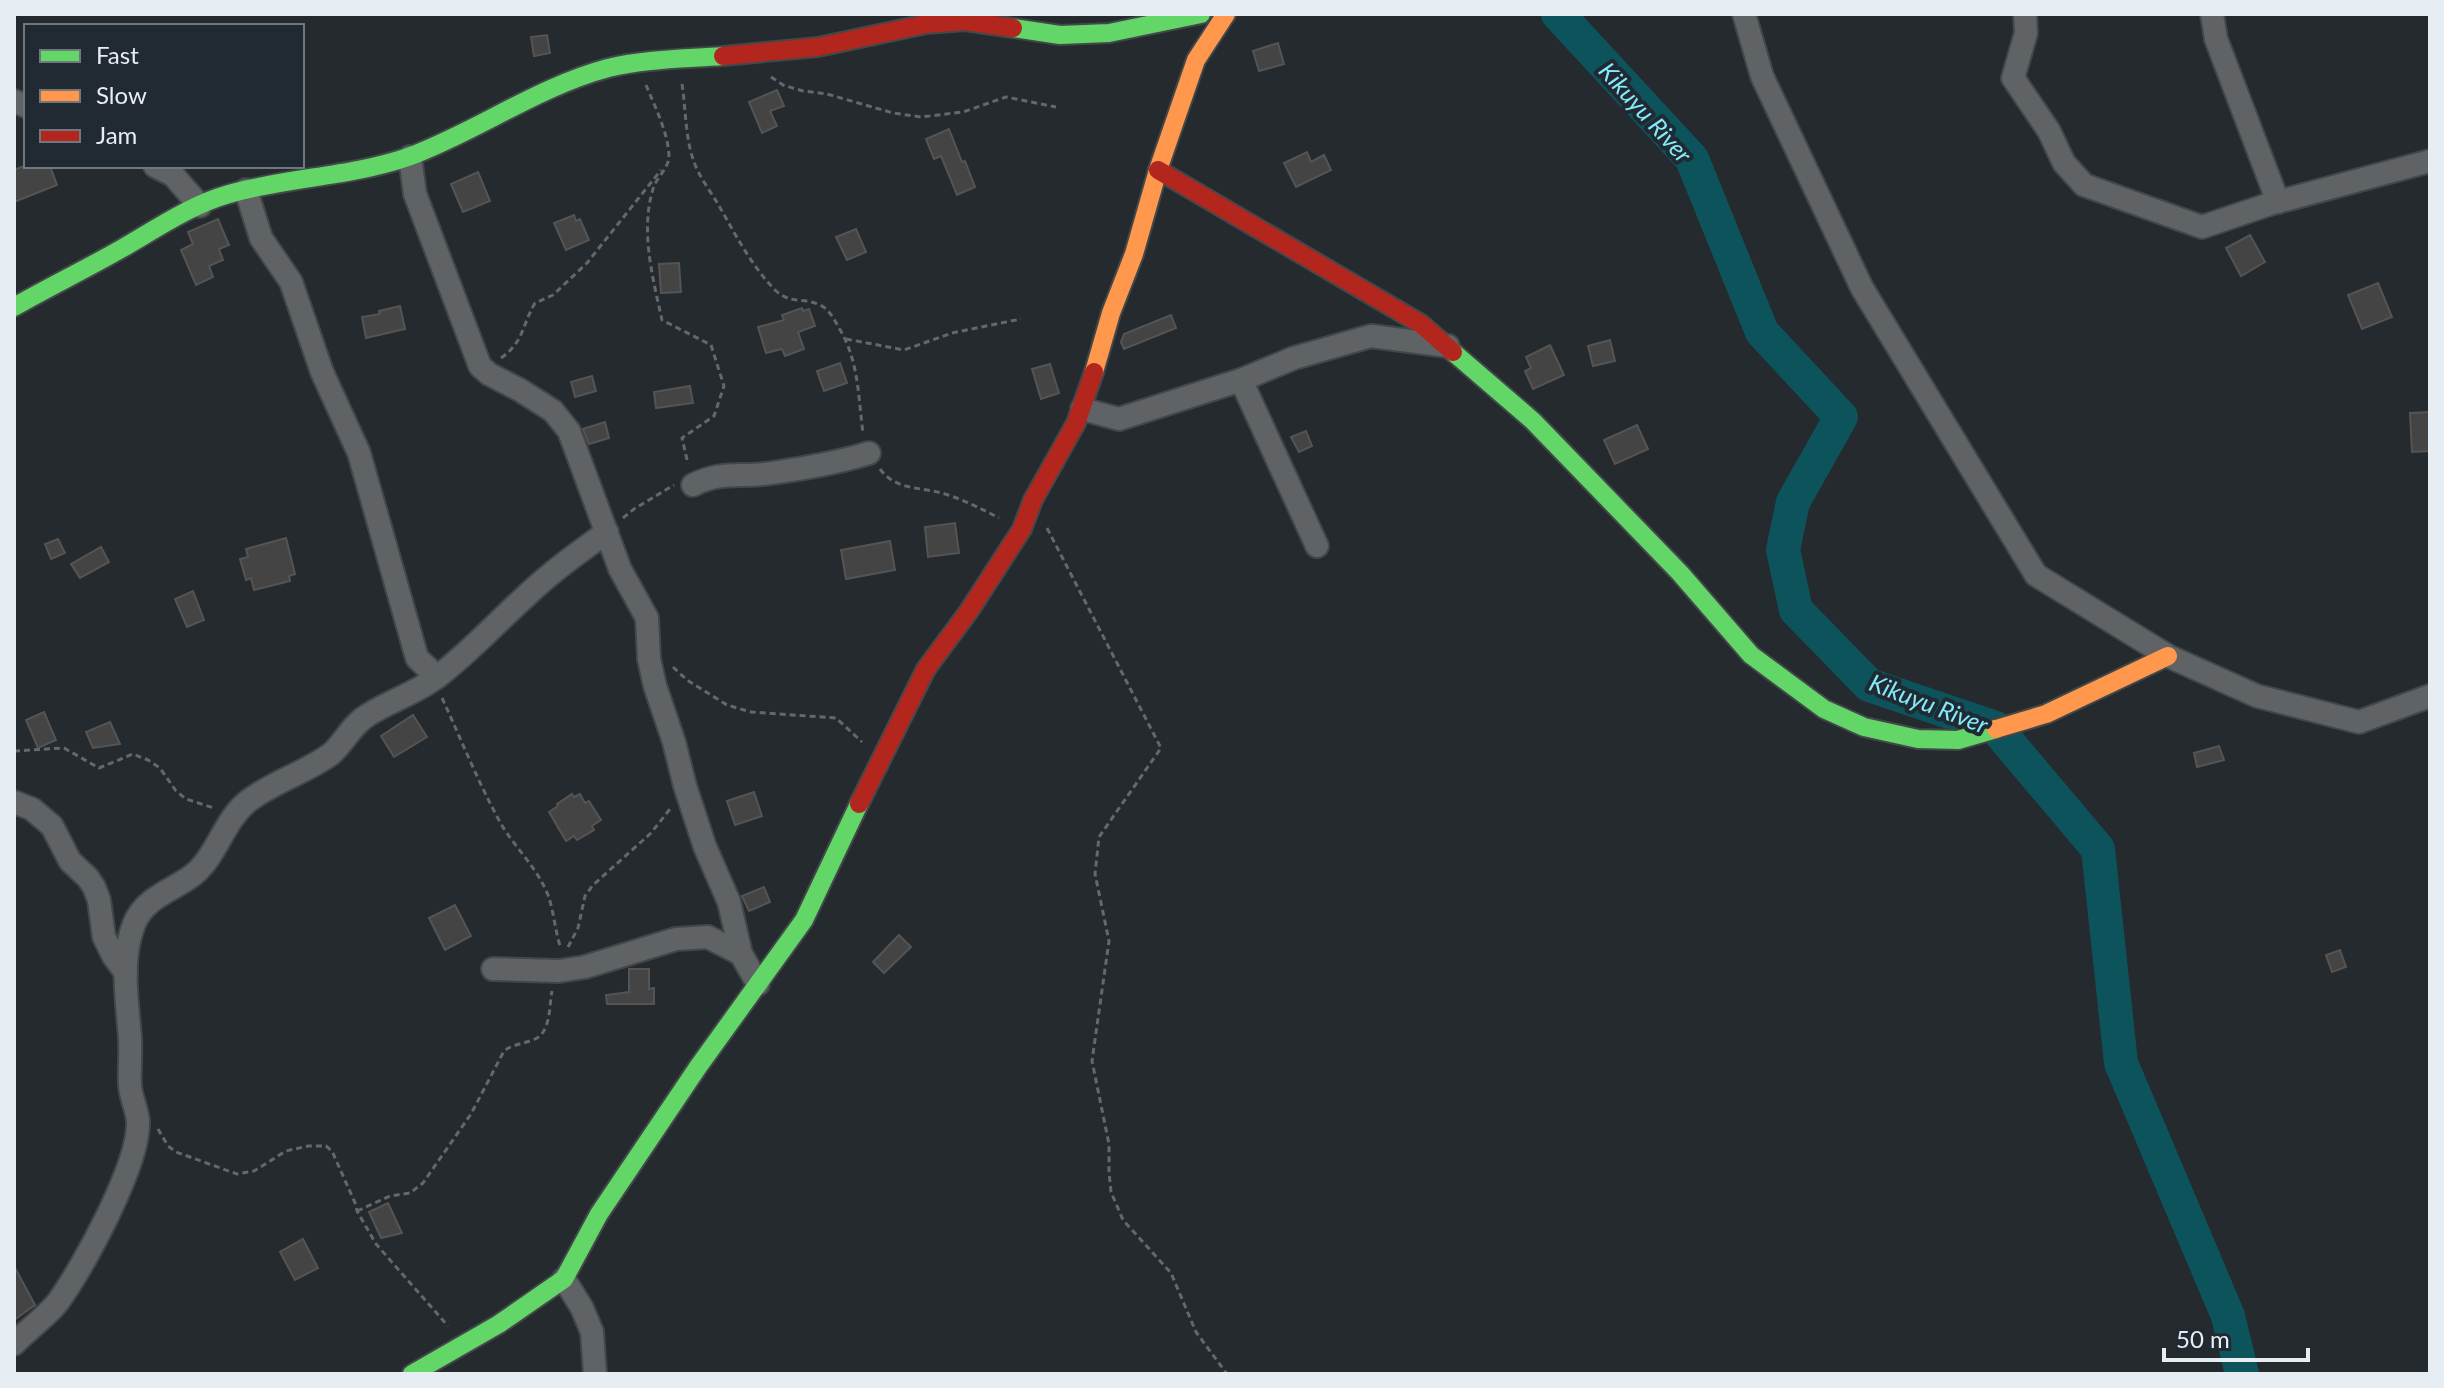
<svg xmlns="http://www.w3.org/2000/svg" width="2444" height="1388" viewBox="0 0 2444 1388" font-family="Lato,sans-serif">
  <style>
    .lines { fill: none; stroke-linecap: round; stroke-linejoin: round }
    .river { stroke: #0d535c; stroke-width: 34 }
    .building { fill: #444; stroke: #555454; stroke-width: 2 }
    .street-casing { stroke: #42474a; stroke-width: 26 }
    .fast-casing { stroke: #42474a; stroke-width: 22 }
    .slow-casing { stroke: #42474a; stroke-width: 22 }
    .jam-casing { stroke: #42474a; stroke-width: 22 }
    .path { stroke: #65686b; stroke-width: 3; stroke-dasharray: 6 4; stroke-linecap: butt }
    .street { stroke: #5f6366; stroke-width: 22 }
    .fast { stroke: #63d668; stroke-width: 18 }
    .slow { stroke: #ff974d; stroke-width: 18 }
    .jam { stroke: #b3261e; stroke-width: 18 }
    .labels { text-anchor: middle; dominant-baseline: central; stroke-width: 8; stroke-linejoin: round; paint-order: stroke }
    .water-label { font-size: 24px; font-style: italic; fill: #84ebfb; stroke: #212a32 }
  </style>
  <rect width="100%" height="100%" fill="#252a2e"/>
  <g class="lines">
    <path class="river" d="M1558 14 1692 159 1762 332 1841 417 1793 502 1783 550 1796 610 1869 685 1996 728 2098 849 2121 1063 2228 1316 2242 1374"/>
  </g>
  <g class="building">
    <path d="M547 35 550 53 534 56 531 37Z"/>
    <path d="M1278 43 1284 64 1259 71 1253 51Z"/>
    <path d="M777 90 784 106 770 111 777 126 762 133 749 102Z"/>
    <path d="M949 129 962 162 965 161 975 187 957 195 941 156 934 159 926 139Z"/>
    <path d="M1307 152 1311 162 1324 155 1331 170 1296 187 1284 163Z"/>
    <path d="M24 166H50L57 185 14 202V170Z"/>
    <path d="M478 172 490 201 463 212 451 184Z"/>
    <path d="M574 215 576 221 580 219 589 240 566 250 554 223Z"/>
    <path d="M218 219 229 245 219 249 223 260 209 266 213 277 196 285 181 250 193 244 188 232Z"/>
    <path d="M856 229 866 252 847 260 836 237Z"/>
    <path d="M2250 235 2265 262 2241 276 2226 248Z"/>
    <path d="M679 263 681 292 661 293 659 264Z"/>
    <path d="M2378 283 2392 317 2362 329 2348 295Z"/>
    <path d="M400 306 405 329 366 338 362 317 380 314 379 311Z"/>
    <path d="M802 308 803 311 809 309 815 326 798 332 804 349 785 356 782 349 766 353 758 327 784 320 782 315Z"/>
    <path d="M1171 315 1176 328 1124 349 1121 342 1124 334Z"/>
    <path d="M1610 340 1615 361 1593 366 1588 346Z"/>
    <path d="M1550 345 1564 375 1533 389 1525 371 1531 368 1526 357Z"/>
    <path d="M840 363 847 383 824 391 817 371Z"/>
    <path d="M1050 364 1059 393 1041 399 1032 369Z"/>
    <path d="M592 376 596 391 575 397 571 382Z"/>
    <path d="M690 386 693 403 656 408 654 392Z"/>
    <path d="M2430 412V451L2412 452 2410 413Z"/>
    <path d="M605 422 609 438 589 444 583 429Z"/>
    <path d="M1637 425 1648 449 1615 464 1604 440Z"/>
    <path d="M1306 431 1312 446 1299 452 1291 437Z"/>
    <path d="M955 523 959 553 928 557 925 527Z"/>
    <path d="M286 538 295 574 289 576 290 581 254 590 251 578 246 580 240 559 248 557 246 549Z"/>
    <path d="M58 539 65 553 51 559 45 544Z"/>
    <path d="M890 541 895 570 846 579 841 550Z"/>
    <path d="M101 547 109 562 80 578 71 564Z"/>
    <path d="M193 591 204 620 187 627 175 599Z"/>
    <path d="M44 712 56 740 38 748 26 720Z"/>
    <path d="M413 715 427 737 394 757 381 736Z"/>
    <path d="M110 722 120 744 93 748 86 732Z"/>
    <path d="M2219 746 2224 760 2197 767 2194 753Z"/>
    <path d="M754 792 762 816 735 825 727 801Z"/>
    <path d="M572 794 574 797 580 794 585 803 589 801 601 820 592 826 594 830 577 840 574 836 566 841 549 812 558 806 557 804Z"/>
    <path d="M764 887 770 902 749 911 742 896Z"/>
    <path d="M455 905 471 936 445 950 429 918Z"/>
    <path d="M899 935 911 947 884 973 873 962Z"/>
    <path d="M2340 950 2346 967 2332 972 2326 955Z"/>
    <path d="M629 969H649V989L654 988V1004H607L606 995 629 992Z"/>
    <path d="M388 1203 402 1233 381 1238 369 1212Z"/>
    <path d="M303 1239 318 1268 295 1280 280 1252Z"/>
    <path d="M14 1266 35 1305 14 1320Z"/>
  </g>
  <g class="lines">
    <g class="street-casing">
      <g id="street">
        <path d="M1744 14 1762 76 1862 288 2036 575 2168 656 2257 696 2359 722 2430 696"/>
        <path d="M2025 14 2026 33 2013 78 2049 131 2064 163 2084 185 2202 227 2270 204 2430 161"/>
        <path d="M2212 14 2216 39 2278 202"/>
        <path d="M14 101 26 106"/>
        <path d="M410 157 415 194 480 366 489 374 520 390 553 411 569 431 620 569 647 618 649 659 655 686 674 742 685 786 705 847 729 902 741 954 758 984"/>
        <path d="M155 166 173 175 200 206"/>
        <path d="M246 190 261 238 291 282 322 372 359 453 417 658 437 677"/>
        <path d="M1241 380 1317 546"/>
        <path d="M1082 409 1119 419 1241 380 1294 358 1371 336 1448 346"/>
        <path d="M693 485C722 470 742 478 772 473 805 468 837 463 869 453"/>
        <path d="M14 802 32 809 52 826 70 861 88 878 94 887 99 900 104 937 114 957 126 973"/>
        <path d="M493 969 559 971 585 967 676 939 708 937 741 954"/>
        <path d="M564 1279 582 1308 592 1332 595 1374"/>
        <path d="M14 1344C28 1329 45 1318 58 1302 83 1267 140 1164 138 1121 137 1109 131 1098 130 1086 129 1070 131 1054 130 1038 127 1000 120 960 134 924 145 897 172 891 193 875 217 856 223 822 247 802 272 782 305 773 331 754 345 742 351 725 368 715 390 701 416 693 437 677 469 653 496 623 526 596 551 572 579 552 607 532"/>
      </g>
    </g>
    <g class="fast-casing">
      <g id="fast">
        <path d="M1013 28 1060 35 1109 33 1201 14"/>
        <path d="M14 307C49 287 86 269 121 249 156 229 190 205 229 194 288 177 350 177 408 157 476 132 537 87 608 68 645 59 684 59 723 56"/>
        <path d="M1453 352 1533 421 1680 573 1751 655 1824 709 1864 727 1918 739 1958 740 1996 729"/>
        <path d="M412 1374 499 1324 564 1279 599 1214 698 1067 804 920 859 804"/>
      </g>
    </g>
    <g class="slow-casing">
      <g id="slow">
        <path d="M1094 372 1111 313 1134 254 1158 170 1196 60 1226 14"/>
        <path d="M1996 729 2046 714 2168 656"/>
      </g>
    </g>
    <g class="jam-casing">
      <g id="jam">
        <path d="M723 56 818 47 926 24 965 21 1013 28"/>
        <path d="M1158 170 1421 324 1453 352"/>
        <path d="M859 804 926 669 969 611 1022 529 1033 500 1076 423 1094 372"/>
      </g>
    </g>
    <g class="path">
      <path d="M771 77 783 85 803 91 827 94 893 113 921 117 963 112 1006 97 1056 107"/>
      <path d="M682 84C686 110 685 137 694 162 699 176 710 191 718 204 735 234 751 265 775 290 791 305 804 297 820 305 829 309 834 319 839 328 859 361 858 396 863 433"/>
      <path d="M646 85C655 107 668 132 669 156 669 168 656 178 653 189 640 231 653 279 662 320L711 345 724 386 714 416 682 438 688 464"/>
      <path d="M846 339 904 350 952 333 1021 319"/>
      <path d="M501 358C524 342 522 325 535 303L553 295 587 263 661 170"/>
      <path d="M880 469C897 492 923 486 948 495 966 501 982 509 999 518"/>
      <path d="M623 518 634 509 674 485"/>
      <path d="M1047 528 1161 748 1099 837 1095 874 1109 941 1092 1061 1109 1144V1172L1111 1192 1123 1220 1171 1273 1196 1332 1227 1374"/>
      <path d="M673 667 687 680 727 705 751 712 836 718 862 742"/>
      <path d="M442 698C461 739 478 782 500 822 514 847 537 867 548 895 554 912 555 931 561 949"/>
      <path d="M14 751 64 748 99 768 133 754 148 760 160 768 176 791 186 799 214 808"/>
      <path d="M568 947 578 928 585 896 593 885 651 833 670 809"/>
      <path d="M158 1129 168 1146 176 1152 237 1174 254 1171 286 1151 308 1146H326L332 1151 356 1205 357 1211 376 1244 448 1326"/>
      <path d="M357 1211 390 1196 410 1193 423 1183 471 1114 504 1051C513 1044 524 1044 535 1039 551 1032 549 1006 552 991"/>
    </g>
    <use href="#street" class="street"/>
    <use href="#fast" class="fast"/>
    <use href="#slow" class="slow"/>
    <use href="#jam" class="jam"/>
  </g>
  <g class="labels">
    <g class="water-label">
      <text transform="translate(1646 112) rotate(48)">Kikuyu River</text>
      <text transform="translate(1929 703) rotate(21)">Kikuyu River</text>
    </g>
  </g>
  <rect width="2444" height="1388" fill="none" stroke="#e7eef3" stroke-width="32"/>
  <rect x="24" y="24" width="280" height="144" fill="#212a32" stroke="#70787f" stroke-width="2"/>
  <rect x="40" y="50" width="40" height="12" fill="#63d668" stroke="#70787f" stroke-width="2"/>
  <text x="96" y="64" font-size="24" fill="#e7eef3">Fast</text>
  <rect x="40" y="90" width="40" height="12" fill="#ff974d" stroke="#70787f" stroke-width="2"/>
  <text x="96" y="104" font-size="24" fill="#e7eef3">Slow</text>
  <rect x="40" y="130" width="40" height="12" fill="#b3261e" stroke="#70787f" stroke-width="2"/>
  <text x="96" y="144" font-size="24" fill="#e7eef3">Jam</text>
  <path d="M2164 1348v12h144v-12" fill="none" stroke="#e7eef3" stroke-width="4"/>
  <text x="2176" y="1348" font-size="24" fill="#e7eef3" stroke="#212a32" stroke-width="6" paint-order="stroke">50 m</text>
</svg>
